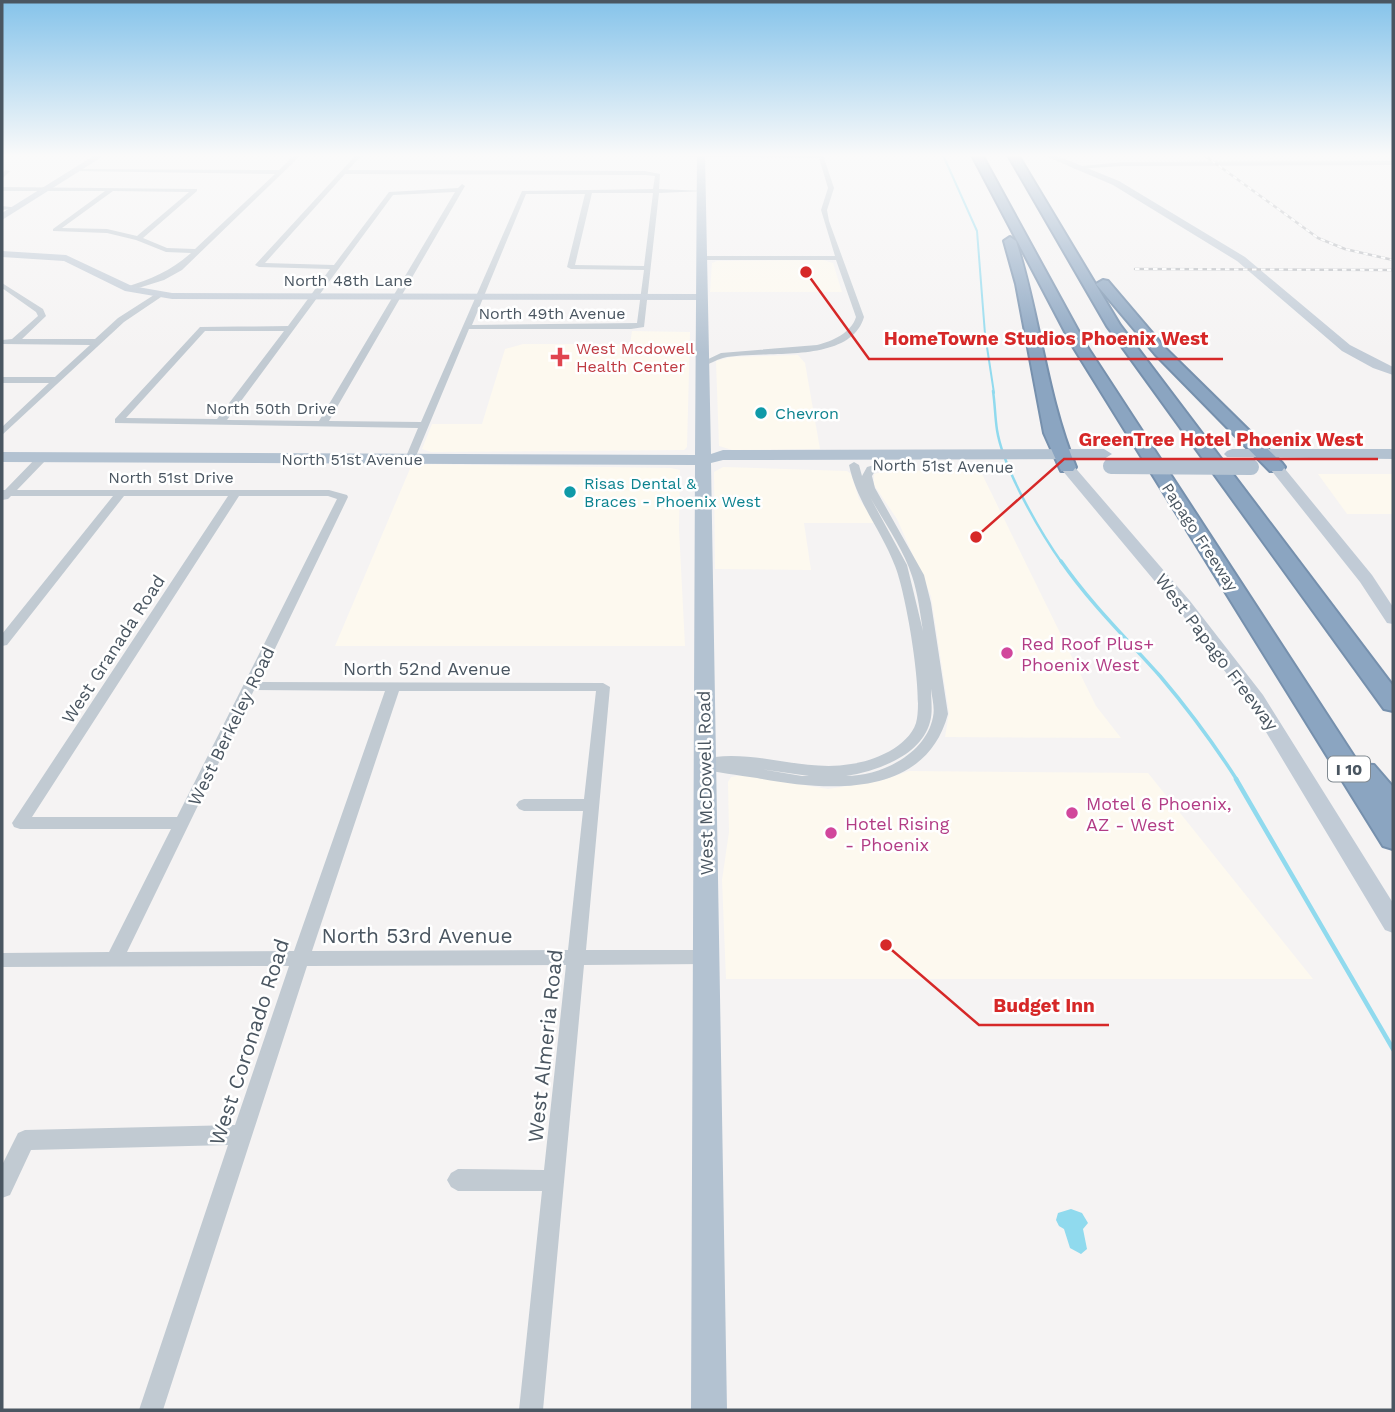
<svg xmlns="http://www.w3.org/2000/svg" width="1395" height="1412" viewBox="0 0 1395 1412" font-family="'Work Sans',sans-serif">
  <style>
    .commercial { fill: #fdf9ef }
    .water { fill: #90daee }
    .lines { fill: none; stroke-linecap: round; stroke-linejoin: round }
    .stream-far3 { stroke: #90daee; stroke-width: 2 }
    .stream-far2 { stroke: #90daee; stroke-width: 2.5 }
    .stream-far1 { stroke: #90daee; stroke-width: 3.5 }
    .stream { stroke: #90daee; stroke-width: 4.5 }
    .highway-casing { stroke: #7690ad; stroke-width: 4 }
    .street { fill: #c1cad2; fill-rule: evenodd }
    .secondary { fill: #c1cbd6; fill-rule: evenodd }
    .primary { fill: #b3c2d1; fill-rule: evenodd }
    .highway { fill: #8ba5c1; fill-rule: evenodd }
    .rail-casing { stroke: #b5b8bd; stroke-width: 2.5 }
    .rail { stroke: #fff; stroke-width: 2; stroke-dasharray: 4.5; stroke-linecap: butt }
    .primary-bridge { stroke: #b3c2d1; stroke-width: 16 }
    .health-dot { fill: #e0444e; stroke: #fff; stroke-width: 2.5 }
    .culture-dot { fill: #0f9aa8; stroke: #fff; stroke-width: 2.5 }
    .hotel-dot { fill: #d1479c; stroke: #fff; stroke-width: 2.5 }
    .labels { text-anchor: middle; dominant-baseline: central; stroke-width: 5; stroke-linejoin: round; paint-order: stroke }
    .far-street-label { font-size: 16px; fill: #4a5661; stroke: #fff }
    .far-health-label { font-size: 16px; fill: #be3a42; stroke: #fff; text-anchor: start }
    .far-culture-label { font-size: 16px; fill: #0d838f; stroke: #fff; text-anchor: start }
    .shield { fill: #fff; stroke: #808990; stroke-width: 2 }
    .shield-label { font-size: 16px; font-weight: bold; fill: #4a5661 }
    .hotel-label { font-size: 18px; fill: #b23c85; stroke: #fff; text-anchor: start }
    .street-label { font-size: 18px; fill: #4a5661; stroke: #fff }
    .near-street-label { font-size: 21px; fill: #4a5661; stroke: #fff }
    .leader { fill: none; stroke: #d62828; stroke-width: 2.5 }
    .callout-dot { fill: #d62828; stroke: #fff; stroke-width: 2.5 }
    .callout-label { font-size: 19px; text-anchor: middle; font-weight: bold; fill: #d62828; stroke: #fff; stroke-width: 5; stroke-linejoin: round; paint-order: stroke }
  </style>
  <rect width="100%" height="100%" fill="#f5f3f3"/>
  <g class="commercial">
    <path d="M823 260 833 263 842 292H710L712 263 717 261Z"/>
    <path d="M632 331 690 332 687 447 684 450 431 452 422 449 432 424H482L505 349 523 344H630Z"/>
    <path d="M798 355 805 363 820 449 732 450 719 446 716 361 731 357Z"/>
    <path d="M412 464 671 468 680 470 679 529 685 646H335Z"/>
    <path d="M723 467 847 471 851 474 859 499 876 523H804L811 570 715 569 714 472Z"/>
    <path d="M888 470 981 472 1096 706 1121 738 945 737 949 713 931 596 897 519 874 485V474Z"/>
    <path d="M1318 474H1393V514H1347Z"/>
    <path d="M909 771 1148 773 1313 979H726L722 880 729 832 728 782 731 777 743 775 828 789 880 781Z"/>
  </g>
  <path class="water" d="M1071 1209 1082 1213 1088 1223 1083 1229 1087 1249 1081 1254 1070 1248 1064 1229 1059 1226 1056 1220 1058 1213Z"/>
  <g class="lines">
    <path class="stream-far3" d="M943 155 977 231 985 334 994 393"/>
    <path class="stream-far2" d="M993 391C995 404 995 417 997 430 1003 468 1040 532 1062 563"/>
    <path class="stream-far1" d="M1061 561C1090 603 1126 638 1160 676 1188 709 1214 744 1237 780"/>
    <path class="stream" d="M1236 779 1393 1049"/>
    <g class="highway-casing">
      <g id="highway">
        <path d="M972 155H982L1086 345 1359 764 1374 765 1393 787V849L1383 846 1072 345Z"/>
        <path d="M1008 155H1018L1120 325 1393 686V711L1384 709 1107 326Z"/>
        <path d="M1010 237 1016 241C1040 315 1046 395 1076 467L1073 471H1061L1044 433 1016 284 1004 241Z"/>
        <path d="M1103 280 1108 281 1165 348 1282 463 1285 467 1282 471H1270L1155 354 1096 284Z"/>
      </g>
    </g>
    <g class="street">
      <path d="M294 155H301L182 270 164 280 129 291H126V287C151 279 171 271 191 253L166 252 136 240 107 233 53 231V229L105 191H2V187L197 189V191L143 238 167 248 195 249 275 174 73 171 76 169 279 170ZM113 191 189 192 137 236 107 229 62 228Z"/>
      <path d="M356 155H362L348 170 645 171 660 174 659 189 704 191 659 193 644 327 631 329H469L414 461H406L405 459 418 428 115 423V419L200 327 288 326 330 269 259 267 255 265ZM345 174 645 175 655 176 653 189 522 191 421 422 329 421 465 186 462 184 458 188 389 192 334 265 265 263ZM455 192 319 421 227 420 393 195ZM592 193H653L644 266 575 265ZM526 194H585L567 267 571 269 644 270 637 323 472 325ZM205 331H284L217 419 126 418Z"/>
      <path d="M523 155H823L834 188 827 210 829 221 864 317C850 366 761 349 723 358 716 360 709 364 702 367L698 364 721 353 817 345C833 341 851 333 856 317L836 260H702L698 258 702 256H835L821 210 828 188 819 158Z"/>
      <path d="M1393 161V165L1123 166 1075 169 1072 167 1123 162Z"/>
      <path d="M5 170 10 171 2 179V174Z"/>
      <path d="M2 206 19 208 2 210Z"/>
      <path d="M2 283 43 309 46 316 22 339H95L118 318 157 293 164 295 124 322 2 435V427L49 383H2V377H55L90 345 2 344V340L12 339 38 316 36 312 2 288Z"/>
      <path d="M42 455 46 456V460L17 490H329L347 495 348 497 259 682 603 683 610 687 586 950H706L712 952 715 957 712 962 706 964 584 965 543 1410H519L542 1191H458L451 1187 447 1180 451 1173 458 1169 544 1170 566 965 307 966 163 1410H139L228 1145 31 1150 10 1195 2 1198V1165L18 1133 25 1130 235 1125 289 966 2 967V953L109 952 171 829H20L14 827 12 823 228 496H124L7 645 2 646V634L113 496H11L8 499 2 500V490H5L38 456ZM239 496H328L337 499 177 817H32ZM254 690 385 691 294 951 127 952ZM399 691H596L584 799H524L519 801 516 805 519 809 524 811H583L568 950 312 951Z"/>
      <path d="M854 462 859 465 862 476 867 467 885 462 890 465 875 471 872 476 875 488 924 575 931 603 948 714C925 800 826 791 757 778 738 775 717 773 699 768L697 764 699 760C749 746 801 773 851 764 874 761 908 747 916 723 924 697 906 593 895 566 882 531 857 503 849 465ZM870 497C884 522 903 548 912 576 918 594 920 613 923 631L907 565ZM931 689C932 698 935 708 933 717 926 754 881 776 846 776 877 771 921 756 930 722 933 712 931 699 931 689ZM761 769 809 776H802Z"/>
    </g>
    <g class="secondary">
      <path d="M95 155H105L2 220V213Z"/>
      <path d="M1043 155H1055L1119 181 1245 257 1350 345 1393 367V375L1373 368 1342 351 1237 261 1113 185Z"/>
      <path d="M2 251 66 255 132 286 172 293 702 294 707 297 702 300 172 299 125 291 64 261 2 257Z"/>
      <path d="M1067 463 1072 464 1190 601 1263 695 1393 903V933L1385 930 1248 702 1178 609 1062 470 1060 467Z"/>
      <path d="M1276 463 1281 464 1372 575 1393 607V624L1387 623 1360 582 1271 470 1269 467Z"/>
    </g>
    <g class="primary">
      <path d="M697 155H705L711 454 723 450 1104 449 1112 454 1104 459 723 460 711 463 727 1410H691L695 465 2 462V452L695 455Z"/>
      <path d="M1232 449H1393V459L1227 457 1224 454 1227 451Z"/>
    </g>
    <use href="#highway" class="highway"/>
    <g class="rail-casing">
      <g id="rail">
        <path d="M1204 155 1318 238 1345 249 1393 260"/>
        <path d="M1135 269 1393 270"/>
      </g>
    </g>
    <use href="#rail" class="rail"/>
    <path class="primary-bridge" d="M1111 466 1251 467"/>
  </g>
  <linearGradient id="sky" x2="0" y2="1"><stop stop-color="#85c3ea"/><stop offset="0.44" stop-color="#fafafa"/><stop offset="1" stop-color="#fafafa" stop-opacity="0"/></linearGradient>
  <rect width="1395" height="353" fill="url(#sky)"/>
  <path class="health-dot" d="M556.5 346.5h7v7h7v7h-7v7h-7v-7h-7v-7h7z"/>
  <g class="culture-dot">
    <circle cx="761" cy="413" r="7"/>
    <circle cx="570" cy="492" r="7"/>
  </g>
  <g class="hotel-dot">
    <circle cx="1007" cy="653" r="7"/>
    <circle cx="1072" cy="813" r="7"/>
    <circle cx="831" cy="833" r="7"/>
  </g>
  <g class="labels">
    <g class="far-street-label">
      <text x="348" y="280">North 48th Lane</text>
      <text x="552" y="313">North 49th Avenue</text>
      <text x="271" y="408">North 50th Drive</text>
      <text x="352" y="459">North 51st Avenue</text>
      <text transform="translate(943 466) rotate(1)">North 51st Avenue</text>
      <text x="171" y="477">North 51st Drive</text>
      <text transform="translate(1200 537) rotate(57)">Papago Freeway</text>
    </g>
    <g class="far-health-label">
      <text x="576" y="348">West Mcdowell<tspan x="576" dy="18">Health Center</tspan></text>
    </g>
    <g class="far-culture-label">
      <text x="775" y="413">Chevron</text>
      <text x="584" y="483">Risas Dental &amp;<tspan x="584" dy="18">Braces - Phoenix West</tspan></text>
    </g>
    <rect class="shield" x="1328" y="756.5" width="42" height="25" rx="5"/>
    <g class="shield-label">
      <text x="1349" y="769">I 10</text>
    </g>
    <g class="hotel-label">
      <text x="1021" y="643">Red Roof Plus+<tspan x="1021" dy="21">Phoenix West</tspan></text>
      <text x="1086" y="803">Motel 6 Phoenix,<tspan x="1086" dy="21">AZ - West</tspan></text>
      <text x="845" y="823">Hotel Rising<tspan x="845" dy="21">- Phoenix</tspan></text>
    </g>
    <g class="street-label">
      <text transform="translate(113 649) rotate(-57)">West Granada Road</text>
      <text transform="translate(1217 652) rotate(53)">West Papago Freeway</text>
      <text x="427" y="668">North 52nd Avenue</text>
      <text transform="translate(231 726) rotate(-64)">West Berkeley Road</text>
      <text transform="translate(705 783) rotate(-91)">West McDowell Road</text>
    </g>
    <g class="near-street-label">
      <text x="417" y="935">North 53rd Avenue</text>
      <text transform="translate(249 1042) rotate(-72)">West Coronado Road</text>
      <text transform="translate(545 1046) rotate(-84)">West Almeria Road</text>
    </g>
  </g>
  <path class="leader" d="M806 272L869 359H1223M976 537L1064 459H1378M886 945L979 1025H1109"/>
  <g class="callout-dot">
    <circle cx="806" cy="272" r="7"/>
    <circle cx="976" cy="537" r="7"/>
    <circle cx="886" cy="945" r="7"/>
  </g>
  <g class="callout-label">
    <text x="1046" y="345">HomeTowne Studios Phoenix West</text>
    <text x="1221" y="446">GreenTree Hotel Phoenix West</text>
    <text x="1044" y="1012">Budget Inn</text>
  </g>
  <rect width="1395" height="1412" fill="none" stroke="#4a5661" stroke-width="7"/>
</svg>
